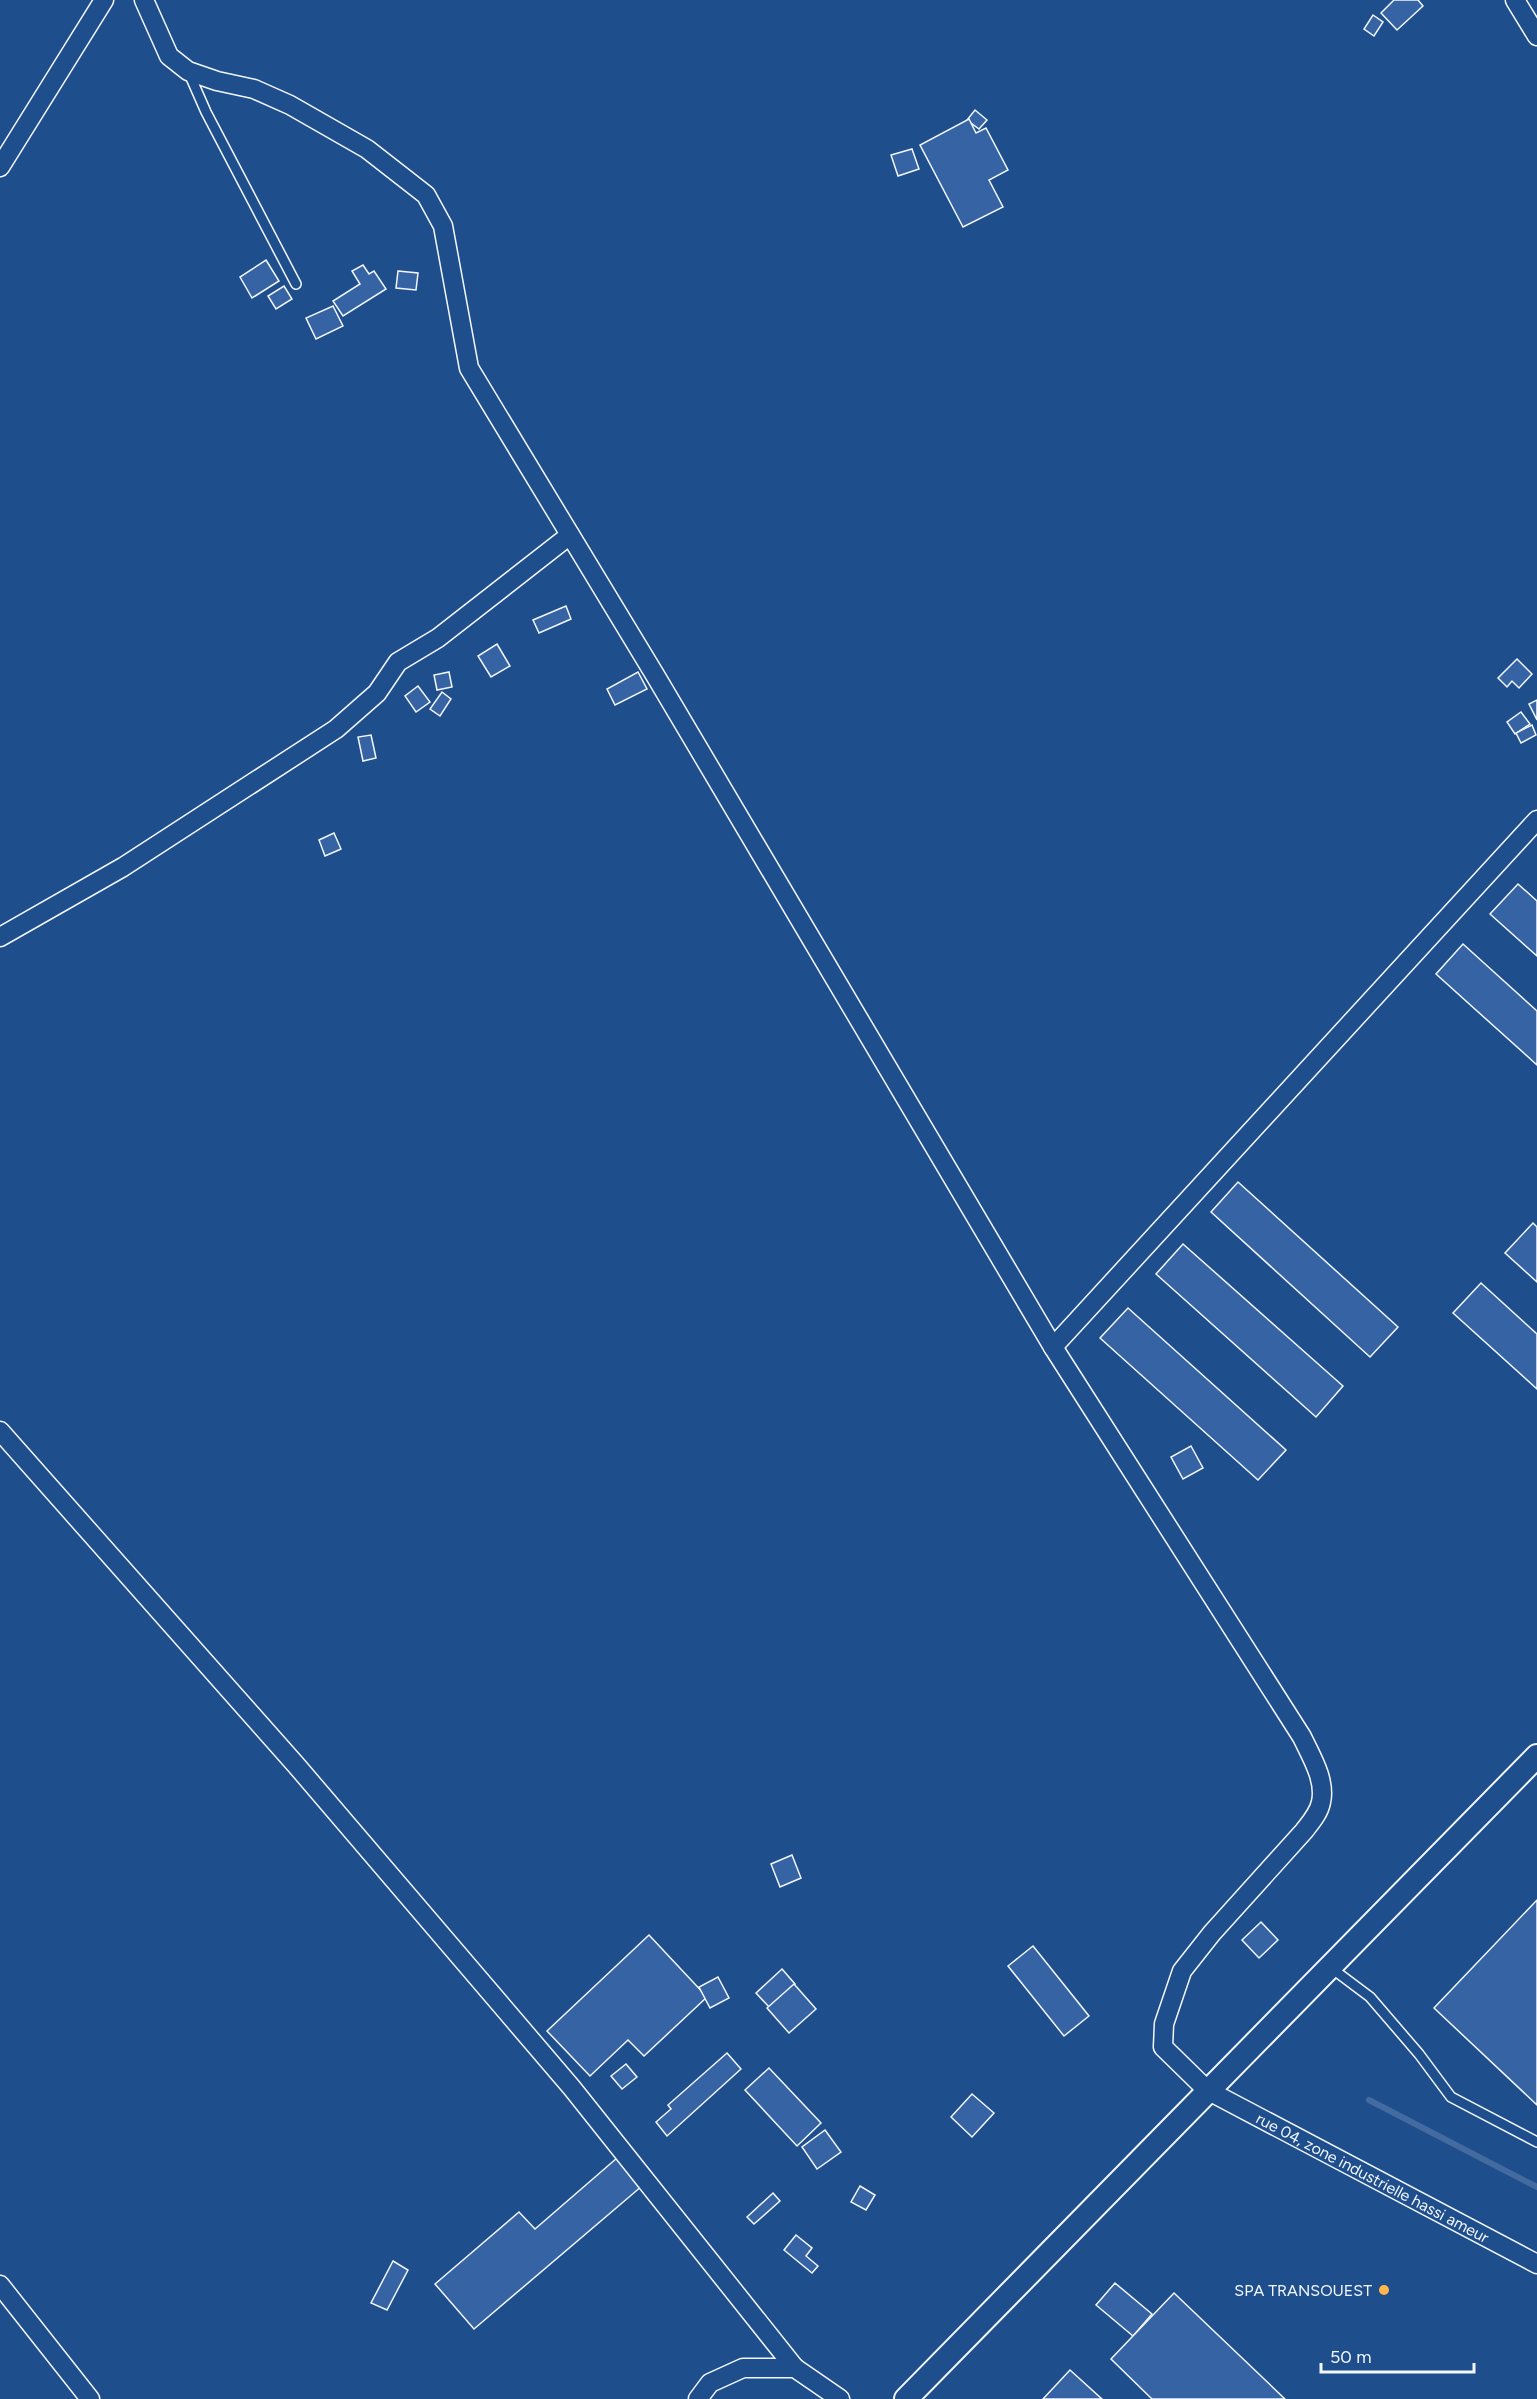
<svg xmlns="http://www.w3.org/2000/svg" width="1537" height="2399" viewBox="0 0 1537 2399" font-family="Figtree,sans-serif">
  <style>
    .lines { fill: none; stroke-linecap: round; stroke-linejoin: round }
    .stream { stroke: #446ba0; stroke-width: 6 }
    .building { fill: #3563a3; stroke: #f2f6ff; stroke-width: 1.5 }
    .service-casing { stroke: #f2f6ff; stroke-width: 12 }
    .minor-casing { stroke: #f2f6ff; stroke-width: 21 }
    .tertiary-casing { stroke: #f2f6ff; stroke-width: 26 }
    .service { stroke: #1f4e8c; stroke-width: 9 }
    .minor { stroke: #1f4e8c; stroke-width: 18 }
    .tertiary { stroke: #1f4e8c; stroke-width: 22 }
    .poi-dot { fill: #ffb74d; stroke: #1f4e8c; stroke-width: 2 }
    .labels { text-anchor: middle; dominant-baseline: central; stroke-width: 4.5; stroke-linejoin: round; paint-order: stroke }
    .street-label { font-size: 16px; fill: #f2f6ff; stroke: #1f4e8c }
    .poi-label { font-size: 16px; fill: #f2f6ff; stroke: #1f4e8c; text-anchor: end }
  </style>
  <rect width="100%" height="100%" fill="#1f4e8c"/>
  <g class="lines">
    <path class="stream" d="M1369 2100 1537 2187"/>
  </g>
  <g class="building">
    <path d="M1394 0H1418L1423 6 1397 30 1381 13Z"/>
    <path d="M1373 15 1383 22 1374 36 1364 29Z"/>
    <path d="M975 110 987 120 979 129 967 120Z"/>
    <path d="M969 119 976 133 986 128 1008 170 989 180 1003 207 963 227 920 145Z"/>
    <path d="M912 149 919 169 898 176 891 155Z"/>
    <path d="M266 260 279 281 252 298 240 277Z"/>
    <path d="M363 265 369 274 374 271 386 289 343 316 333 301 360 284 352 271Z"/>
    <path d="M398 271 418 273 416 290 396 288Z"/>
    <path d="M284 286 292 299 276 309 268 296Z"/>
    <path d="M333 306 343 326 316 339 306 318Z"/>
    <path d="M566 606 571 619 539 633 533 620Z"/>
    <path d="M497 644 510 666 491 677 478 656Z"/>
    <path d="M1517 659 1532 674 1519 688 1512 681 1507 687 1498 678Z"/>
    <path d="M449 672 452 687 437 690 434 675Z"/>
    <path d="M638 672 647 689 615 705 607 689Z"/>
    <path d="M418 686 430 702 416 712 405 696Z"/>
    <path d="M442 692 451 699 440 716 430 709Z"/>
    <path d="M1537 700V720L1529 704Z"/>
    <path d="M1521 712 1530 724 1515 734 1507 722Z"/>
    <path d="M1532 725 1536 735 1521 743 1516 733Z"/>
    <path d="M371 735 376 758 363 761 358 737Z"/>
    <path d="M334 833 341 849 325 856 319 840Z"/>
    <path d="M1518 884 1537 901V956L1490 914Z"/>
    <path d="M1463 944 1537 1011V1065L1436 974Z"/>
    <path d="M1238 1182 1398 1327 1370 1357 1211 1212Z"/>
    <path d="M1533 1223 1537 1227V1282L1505 1253Z"/>
    <path d="M1183 1244 1343 1386 1316 1417 1156 1274Z"/>
    <path d="M1481 1283 1537 1334V1389L1453 1313Z"/>
    <path d="M1128 1308 1286 1450 1258 1480 1100 1338Z"/>
    <path d="M1191 1446 1203 1468 1183 1479 1171 1457Z"/>
    <path d="M792 1855 801 1878 780 1887 771 1864Z"/>
    <path d="M1537 1900V2105L1434 2008Z"/>
    <path d="M1261 1922 1278 1940 1259 1958 1242 1940Z"/>
    <path d="M649 1935 707 1997 644 2056 628 2040 590 2076 547 2031Z"/>
    <path d="M1033 1946 1089 2016 1064 2036 1008 1966Z"/>
    <path d="M782 1969 795 1984 769 2007 756 1993Z"/>
    <path d="M718 1977 729 1998 710 2008 699 1987Z"/>
    <path d="M794 1984 816 2009 789 2033 767 2008Z"/>
    <path d="M727 2053 741 2069 667 2136 656 2122 671 2109 668 2105Z"/>
    <path d="M626 2064 637 2077 622 2089 611 2076Z"/>
    <path d="M769 2068 821 2123 797 2146 745 2090Z"/>
    <path d="M972 2094 994 2113 972 2137 951 2117Z"/>
    <path d="M825 2130 841 2152 817 2169 802 2147Z"/>
    <path d="M617 2158 642 2186 474 2329 435 2284 519 2212 535 2229Z"/>
    <path d="M860 2186 875 2195 866 2210 851 2202Z"/>
    <path d="M773 2193 780 2201 754 2224 747 2217Z"/>
    <path d="M796 2235 812 2248 806 2256 818 2266 812 2273 784 2250Z"/>
    <path d="M393 2261 408 2270 387 2310 371 2303Z"/>
    <path d="M1115 2283 1152 2314 1133 2336 1096 2305Z"/>
    <path d="M1174 2293 1285 2399H1152L1111 2359Z"/>
    <path d="M1070 2370 1102 2399H1043Z"/>
  </g>
  <g class="lines">
    <g class="service-casing">
      <g id="service">
        <path d="M188 71 206 112 296 284"/>
        <path d="M1330 1967 1370 1997 1419 2054 1451 2097 1537 2142"/>
      </g>
    </g>
    <g class="minor-casing">
      <g id="minor">
        <path id="s1" d="M144 0 169 56 188 71 217 81 254 89 290 105 367 149 426 195 443 226 469 368 655 675 1053 1347 1302 1737C1311 1756 1326 1780 1321 1802 1319 1813 1311 1822 1304 1831L1212 1933 1182 1971 1164 2024 1163 2047 1207 2090 1537 2264"/>
        <path d="M1515 0 1537 36"/>
        <path d="M0 167 104 0"/>
        <path d="M0 937 123 867 336 729 377 693 398 662 438 638 570 535"/>
        <path d="M1053 1347 1537 820"/>
        <path d="M0 1431 296 1765 572 2088 795 2368"/>
        <path d="M0 2285 90 2399"/>
        <path d="M698 2399 710 2383 743 2368H795L840 2399"/>
      </g>
    </g>
    <g class="tertiary-casing">
      <path id="tertiary" d="M906 2399 1537 1756"/>
    </g>
    <use href="#service" class="service"/>
    <use href="#minor" class="minor"/>
    <use href="#tertiary" class="tertiary"/>
  </g>
  <circle class="poi-dot" cx="1384" cy="2290" r="6"/>
  <g class="labels">
    <g class="street-label">
      <text stroke="none"><textPath href="#s1" startOffset="2756">rue 04, zone industrielle hassi ameur</textPath></text>
    </g>
    <g class="poi-label">
      <text x="1372" y="2290">SPA TRANSOUEST</text>
    </g>
  </g>
  <path d="M1321 2363v9h153v-9" fill="none" stroke="#f2f6ff" stroke-width="3"/>
  <text x="1330" y="2363" font-size="18" fill="#f2f6ff" stroke="#1f4e8c" stroke-width="4.5" paint-order="stroke">50 m</text>
</svg>
